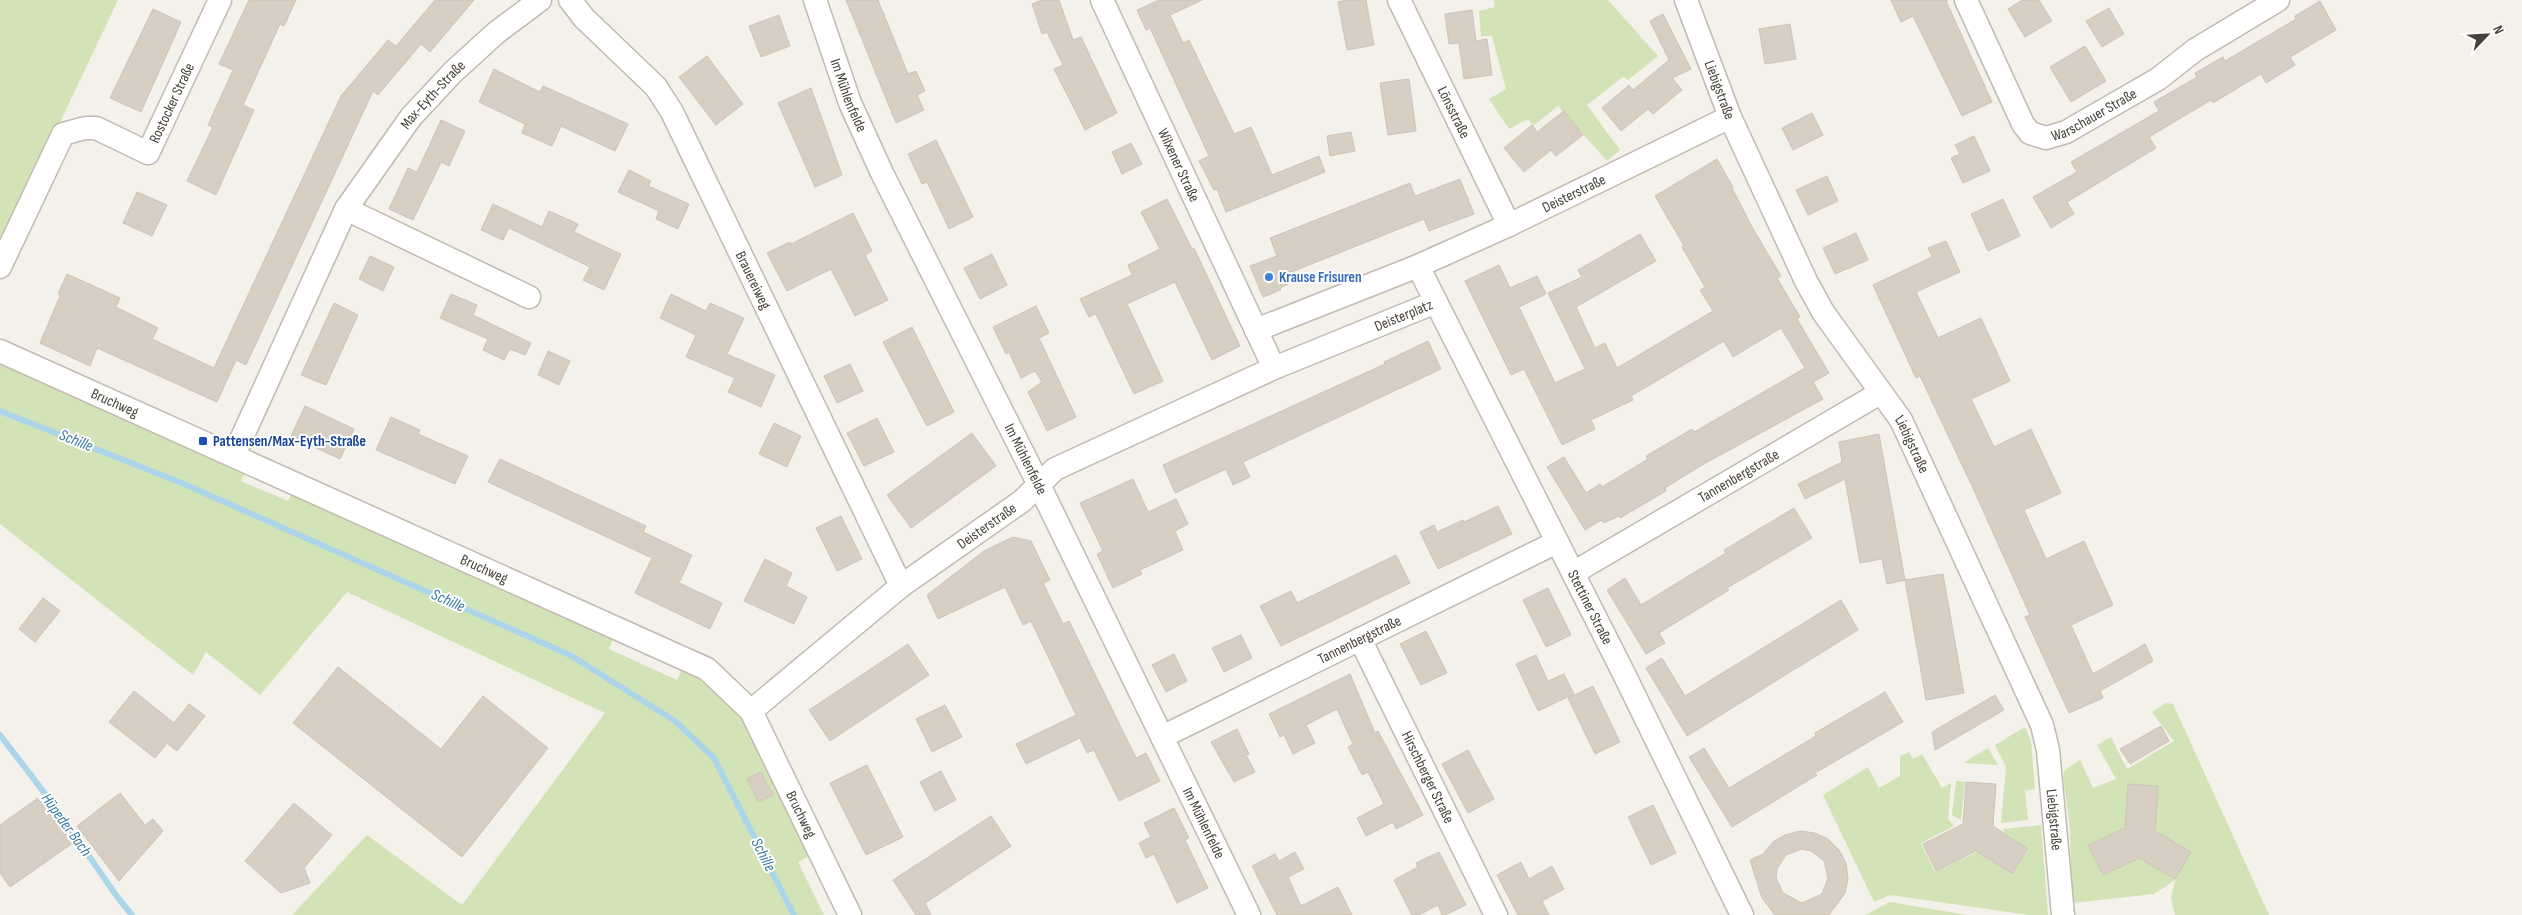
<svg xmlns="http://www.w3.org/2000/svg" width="2522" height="915" viewBox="0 0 2522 915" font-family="'Sofia Sans Condensed',sans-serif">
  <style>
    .green { fill: #d2e4b7; fill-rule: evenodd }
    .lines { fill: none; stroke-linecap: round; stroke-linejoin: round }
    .stream { stroke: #add5ea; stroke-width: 6 }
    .building { fill: #d7cec4; stroke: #cec3b5; fill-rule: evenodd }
    .minor-casing { stroke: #c1bab1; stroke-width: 25 }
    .minor { stroke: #fff; stroke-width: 22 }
    .shop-dot { fill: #3f7fe0; stroke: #fff; stroke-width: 2 }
    .transit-dot { fill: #1a4fb4; stroke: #fff; stroke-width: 2 }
    .labels { text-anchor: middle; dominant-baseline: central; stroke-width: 4; stroke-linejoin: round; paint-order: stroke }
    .street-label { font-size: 15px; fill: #474139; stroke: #fff }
    .shop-label { font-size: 15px; font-weight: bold; fill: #366cbe; stroke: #fff; text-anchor: start }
    .transit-label { font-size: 15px; font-weight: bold; fill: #164399; stroke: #fff; text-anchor: start }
    .water-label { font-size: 16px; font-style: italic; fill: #3a7ca1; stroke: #fff }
  </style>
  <rect width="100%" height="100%" fill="#f4f0ea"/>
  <g class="green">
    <path d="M0 0H118L0 249Z"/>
    <path d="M1494 0H1608L1658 56 1628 80 1623 77 1587 105 1620 150 1607 161 1558 106 1533 126 1528 119 1509 129 1489 99 1506 89 1492 36H1481L1479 11 1495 7Z"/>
    <path d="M0 362 247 469 241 481 288 501 294 489 615 634 609 649 677 680 684 666C708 679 727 696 742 719L811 855 798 862 824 915H292L367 835 462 905 605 713 347 592 260 695 206 652 193 675 0 524Z"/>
    <path d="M2166 703 2173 704 2269 915H2175L2171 899 2175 880 2154 894 2072 903 2070 828 2063 776 2065 770 2080 760 2093 788 2116 779 2097 745 2111 737 2127 769 2174 741 2152 712ZM2128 784 2158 786 2155 831 2191 852 2175 879 2139 858 2103 875 2089 845 2125 828Z"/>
    <path d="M2025 727 2031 741 2035 789 2025 791 2028 820 2001 823 2006 767 1995 745Z"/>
    <path d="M1988 748 1998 765 1963 763Z"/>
    <path d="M1909 752 1913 759 1922 754 1942 788 1951 783 1948 819 1954 826 1921 843 1935 872 1977 852 2012 875 2029 849 2004 833 2003 829 2041 825 2048 915H2029L1890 895 1874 902 1823 795 1868 767 1879 788 1900 776V756Z"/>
    <path d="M1956 781 1965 782 1961 820 1952 815Z"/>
    <path d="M1890 902 1967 915H1865Z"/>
  </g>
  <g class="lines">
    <g class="stream">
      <path d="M0 411 184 484 570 655 675 721 714 758 794 915"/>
      <path d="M0 735 53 804 118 898 132 915"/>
    </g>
  </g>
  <g class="building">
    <path d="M249 0H296L284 26 280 24 243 105 254 110 216 195 187 181 213 127 208 125 233 70 219 64Z"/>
    <path d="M435 0H474L430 52 421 44 378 95 373 91 246 365 236 360 217 402 97 348 90 366 40 343 60 296 58 294 67 274 120 298 116 307 158 328 152 339 214 368 341 96 388 40 396 46Z"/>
    <path d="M846 0H878L908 74 916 71 925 91 917 95 924 110 896 123Z"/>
    <path d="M1042 0H1059L1073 40 1081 37 1117 113 1085 130 1054 69 1063 65 1047 32 1042 34 1032 4Z"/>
    <path d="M1159 0H1202L1170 15 1183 43 1189 40 1234 134 1251 127 1272 175 1319 156 1325 172 1226 212 1217 189 1214 190 1199 161 1209 156 1150 28 1146 30 1137 10Z"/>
    <path d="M1347 0H1366L1374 45 1347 50 1338 2Z"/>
    <path d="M1891 0H1948L1946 1 1992 102 1962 116 1913 16 1901 22Z"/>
    <path d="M2022 0H2039L2052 21 2025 37 2008 9Z"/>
    <path d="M2320 1 2336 30 2290 57 2295 65 2266 83 2261 74 2213 103 2211 100 2149 137 2156 148 2067 202 2074 214 2051 228 2033 197 2077 172 2071 162 2159 111 2154 102 2197 77 2195 73 2223 57 2225 61 2296 19 2295 16Z"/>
    <path d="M2109 8 2124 34 2102 47 2086 21Z"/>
    <path d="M153 9 181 22 141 112 110 98Z"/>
    <path d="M1472 10 1476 41 1487 39 1492 75 1464 79 1459 43 1449 44 1445 14Z"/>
    <path d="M1663 14 1691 69 1672 78 1682 90 1653 114 1648 109 1621 131 1602 108 1629 85 1633 90 1669 60 1650 21Z"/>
    <path d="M779 15 790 46 761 57 749 26Z"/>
    <path d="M1790 24 1796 59 1765 64 1759 29Z"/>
    <path d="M2085 46 2106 81 2071 102 2050 67Z"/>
    <path d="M707 56 743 104 716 125 679 77Z"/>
    <path d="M494 69 540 92 543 86 628 124 615 151 561 126 552 146 522 133 525 124 479 102Z"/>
    <path d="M1409 79 1416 131 1388 135 1380 83Z"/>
    <path d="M811 88 842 175 815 187 778 103Z"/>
    <path d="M1564 111 1583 135 1556 156 1551 150 1524 172 1504 148 1532 125 1537 132Z"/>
    <path d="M1812 113 1823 135 1793 150 1782 128Z"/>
    <path d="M441 120 465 131 449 166 441 162 413 220 389 209 408 168 417 172Z"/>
    <path d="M1351 132 1355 151 1330 156 1327 136Z"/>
    <path d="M1974 136 1990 171 1963 183 1951 158 1960 154 1955 145Z"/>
    <path d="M936 140 973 217 949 229 927 182 922 184 908 154Z"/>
    <path d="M1131 143 1142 164 1122 174 1112 152Z"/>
    <path d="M1717 159 1733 187 1732 188 1752 227 1781 276 1777 278 1800 317 1797 319 1829 373 1813 382 1823 399 1702 465 1665 488 1666 491 1620 518 1619 516 1604 523 1601 520 1585 530 1547 467 1564 457 1586 493 1600 484 1602 487 1648 459 1646 456 1692 429 1694 432 1805 368 1781 328 1733 357 1724 341 1631 396 1633 400 1591 420 1595 429 1562 445 1524 369 1511 375 1465 281 1499 265 1510 288 1537 276 1546 294 1519 307 1555 383 1585 369 1548 293 1582 277 1578 270 1640 234 1656 261 1576 307 1595 348 1605 343 1617 368 1713 311 1700 290 1705 287 1682 247 1684 246 1655 196Z"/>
    <path d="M629 170 651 181 648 186 689 204 678 229 656 219 659 211 618 192Z"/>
    <path d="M1827 176 1838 201 1808 215 1796 190Z"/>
    <path d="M1460 179 1474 214 1429 231 1424 219 1284 275 1288 284 1280 288 1281 290 1263 297 1250 266 1277 256 1270 238 1410 183 1415 196Z"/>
    <path d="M137 192 167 205 152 236 123 223Z"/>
    <path d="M1167 199 1192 249 1194 248 1240 346 1212 360 1175 282 1127 304 1163 381 1134 394 1096 314 1089 317 1080 299 1132 275 1128 265 1160 249 1141 212Z"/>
    <path d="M2003 199 2020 236 1988 251 1971 214Z"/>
    <path d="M493 204 542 227 549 211 578 224 574 232 621 254 604 290 583 280 590 267 509 228 503 240 481 230Z"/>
    <path d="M853 213 872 251 865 255 888 300 855 316 831 269 787 291 767 253 790 242 791 244Z"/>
    <path d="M1856 233 1868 260 1835 274 1823 248Z"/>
    <path d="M1946 241 1960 272 1916 292 1938 338 1981 318 2010 381 1971 399 1994 447 2031 429 2061 493 2024 510 2046 559 2084 541 2113 605 2071 625 2093 674 2145 644 2153 661 2100 691 2103 698 2069 713 2025 617 2030 615 1972 486 1920 376 1916 378 1873 285 1932 257 1928 248Z"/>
    <path d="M992 254 1007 285 980 299 964 268Z"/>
    <path d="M370 256 394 267 383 291 359 279Z"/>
    <path d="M451 294 477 305 473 315 531 343 525 355 510 349 504 360 483 350 488 339 440 318Z"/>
    <path d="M671 294 706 311 710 303 744 318 727 354 775 375 761 407 728 392 735 378 686 357 696 335 660 318Z"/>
    <path d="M334 303 358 315 326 385 301 375Z"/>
    <path d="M1036 306 1049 333 1039 338 1076 417 1047 431 1028 392 1042 382 1035 371 1021 378 1009 352 1006 354 993 327Z"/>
    <path d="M912 327 954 412 927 426 883 342Z"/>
    <path d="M1428 341 1441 369 1243 462 1250 477 1233 485 1226 469 1175 493 1163 465 1385 364 1384 362Z"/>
    <path d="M548 351 570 361 559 385 538 375Z"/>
    <path d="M850 364 863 391 837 403 824 376Z"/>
    <path d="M305 406 354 429 340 459 291 436Z"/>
    <path d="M391 417 420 430 418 434 468 456 455 484 376 450Z"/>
    <path d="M877 418 894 452 864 466 847 433Z"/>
    <path d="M774 423 801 436 787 467 759 454Z"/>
    <path d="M972 433 996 466 911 528 887 495Z"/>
    <path d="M1879 434 1905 580 1887 584 1882 559 1860 563 1845 479 1805 499 1798 484 1842 462 1839 442Z"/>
    <path d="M500 459 646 526 643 532 692 555 679 583 722 603 710 629 635 593 652 558 488 482Z"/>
    <path d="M1133 479 1148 512 1176 499 1188 524 1175 531 1183 550 1140 570 1142 574 1113 588 1097 554 1103 551 1080 503Z"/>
    <path d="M1498 506 1512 534 1438 569 1420 532 1434 525 1437 532 1463 520 1464 522Z"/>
    <path d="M1794 508 1812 538 1727 588 1729 590 1659 633 1665 643 1646 654 1607 590 1625 578 1641 605 1726 553 1724 550Z"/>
    <path d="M841 516 862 559 837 571 816 528Z"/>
    <path d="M1013 537 1031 541 1050 580 1043 583 1063 624 1069 621 1136 758 1146 753 1160 781 1119 801 1094 750 1087 753 1080 738 1026 764 1016 744 1076 715 1031 621 1023 625 1005 587 938 619 927 595 984 551Z"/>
    <path d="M1396 555 1410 583 1281 646 1260 606 1291 591 1297 603Z"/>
    <path d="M765 559 792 573 786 586 807 597 794 624 744 601Z"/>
    <path d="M1943 574 1964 693 1926 700 1905 580Z"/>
    <path d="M1548 588 1571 635 1546 647 1523 600Z"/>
    <path d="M43 598 60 611 35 642 19 629Z"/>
    <path d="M1841 600 1858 630 1687 736 1646 668 1662 658 1685 696Z"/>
    <path d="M1426 631 1447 673 1421 685 1400 644Z"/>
    <path d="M1241 635 1252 658 1224 672 1212 648Z"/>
    <path d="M908 644 929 675 830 741 809 710Z"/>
    <path d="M1174 654 1187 681 1166 692 1152 665Z"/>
    <path d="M1536 655 1548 681 1564 674 1574 694 1538 711 1516 664Z"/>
    <path d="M338 667 441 749 483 696 548 748 462 857 293 723Z"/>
    <path d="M1350 674 1375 733 1378 731 1423 815 1396 829 1393 822 1366 836 1357 818 1384 804 1368 772 1362 775 1348 747 1353 744 1337 709 1306 725 1315 743 1293 754 1284 735 1280 737 1269 714Z"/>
    <path d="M1593 686 1620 742 1595 754 1568 698Z"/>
    <path d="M134 691 174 723 189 704 205 716 177 751 167 743 155 758 109 722Z"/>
    <path d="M1885 692 1903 722 1815 773 1817 775 1732 827 1689 757 1704 748 1729 788 1816 736 1815 733Z"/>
    <path d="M1995 695 2004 710 1935 750 1932 732Z"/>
    <path d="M945 705 962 737 932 752 916 719Z"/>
    <path d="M2161 726 2169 741 2130 764 2120 749Z"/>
    <path d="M1237 729 1249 754 1246 755 1255 772 1234 782 1211 742Z"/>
    <path d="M1468 750 1494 799 1468 813 1442 764Z"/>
    <path d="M867 765 903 837 866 855 830 783Z"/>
    <path d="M941 771 956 800 935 811 920 782Z"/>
    <path d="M761 772 773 795 758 802 747 779Z"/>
    <path d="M1966 782 1996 784 1993 826 2028 849 2012 874 1976 851 1936 871 1923 844 1963 824Z"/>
    <path d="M2128 784 2158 786 2155 831 2191 852 2175 879 2139 858 2103 875 2088 845 2125 828Z"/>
    <path d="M120 793 145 825 153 819 163 831 119 881 77 826Z"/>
    <path d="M38 798 73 843 10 887 0 873V825Z"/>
    <path d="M294 803 332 835 304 868 310 883 281 893 245 861Z"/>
    <path d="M1653 805 1676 853 1651 865 1628 817Z"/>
    <path d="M1174 808 1189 838 1185 840 1208 888 1177 903 1154 854 1146 858 1139 843 1151 837 1144 823Z"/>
    <path d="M991 816 1011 846 925 903 931 915H916L893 880Z"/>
    <path d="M1800 831 1815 833 1828 839 1839 850 1846 863 1848 878 1845 893 1829 915H1775L1762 898 1750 860 1763 854 1773 842 1785 835ZM1802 849 1811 851 1824 861 1828 878 1822 894 1802 903 1783 893 1776 878 1777 869 1786 855Z"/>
    <path d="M1295 852 1304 869 1288 877 1301 906 1338 887 1352 915H1277L1252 866 1275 854 1279 861Z"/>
    <path d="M1439 852 1466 905 1445 915H1442L1438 905 1419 915H1412L1394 880 1418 867 1416 863Z"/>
    <path d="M1521 862 1529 879 1552 866 1564 889 1542 901 1549 915H1518L1497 875Z"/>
  </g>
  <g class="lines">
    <g class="minor-casing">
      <g id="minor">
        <path id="s1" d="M570 0 584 18 656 87 672 112 901 586"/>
        <path id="s2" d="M815 0 850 103 882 173 1039 485 1249 915"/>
        <path id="s3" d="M1102 0 1256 330"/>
        <path id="s4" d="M1399 0 1509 225"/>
        <path id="s5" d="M1686 0 1730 117 1806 281 1823 312 1901 420 2042 725 2048 750 2063 915"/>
        <path id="s6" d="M1966 0 2023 124 2030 133 2046 138 2066 132 2158 79 2195 50 2278 0"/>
        <path d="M346 209 529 297"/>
        <path id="s7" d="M1418 266 1509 225 1730 117"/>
        <path id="s8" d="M0 267 63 134 85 128H96L148 153 220 0"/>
        <path id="s9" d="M1436 302 1623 672 1742 915"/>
        <path id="s10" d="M0 351 707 669 751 711 850 915"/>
        <path id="s11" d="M234 455 346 209 411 117 453 72 497 32 540 0"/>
        <path id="s12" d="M1573 573 1880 393"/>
        <path id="s13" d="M1360 639 1496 915"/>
        <path id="s14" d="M751 711 901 586 1022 501 1055 469 1274 368 1436 302 1418 266 1256 330 1274 368"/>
        <path id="s15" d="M1162 737 1557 542"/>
      </g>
    </g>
    <use href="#minor" class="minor"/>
  </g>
  <circle class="shop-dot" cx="1269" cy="277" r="5"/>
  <rect class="transit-dot" x="198" y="436" width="10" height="10" rx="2.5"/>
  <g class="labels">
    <g class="street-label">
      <text stroke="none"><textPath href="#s5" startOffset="96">Liebigstraße</textPath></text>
      <text stroke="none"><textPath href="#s11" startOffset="414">Max-Eyth-Straße</textPath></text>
      <text stroke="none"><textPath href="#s2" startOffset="101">Im Mühlenfelde</textPath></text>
      <text stroke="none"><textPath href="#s8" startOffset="294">Rostocker Straße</textPath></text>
      <text stroke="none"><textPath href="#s4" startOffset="125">Lönsstraße</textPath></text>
      <text stroke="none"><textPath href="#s6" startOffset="218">Warschauer Straße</textPath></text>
      <text stroke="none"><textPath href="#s3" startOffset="182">Wilxener Straße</textPath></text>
      <text stroke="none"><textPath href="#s7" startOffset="172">Deisterstraße</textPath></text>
      <text stroke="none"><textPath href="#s1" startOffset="339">Brauereiweg</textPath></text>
      <text stroke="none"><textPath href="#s14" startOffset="770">Deisterplatz</textPath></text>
      <text stroke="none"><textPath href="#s10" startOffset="126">Bruchweg</textPath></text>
      <text stroke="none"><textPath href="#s5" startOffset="501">Liebigstraße</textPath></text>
      <text stroke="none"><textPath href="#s2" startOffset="506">Im Mühlenfelde</textPath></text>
      <text stroke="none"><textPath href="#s12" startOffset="192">Tannenbergstraße</textPath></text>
      <text stroke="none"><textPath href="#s14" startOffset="300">Deisterstraße</textPath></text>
      <text stroke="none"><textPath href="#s10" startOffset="531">Bruchweg</textPath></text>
      <text stroke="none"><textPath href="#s9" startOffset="342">Stettiner Straße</textPath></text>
      <text stroke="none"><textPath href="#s15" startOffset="220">Tannenbergstraße</textPath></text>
      <text stroke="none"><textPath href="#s13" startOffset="154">Hirschberger Straße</textPath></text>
      <text stroke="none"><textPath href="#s10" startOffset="951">Bruchweg</textPath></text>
      <text stroke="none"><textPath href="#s5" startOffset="906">Liebigstraße</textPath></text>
      <text stroke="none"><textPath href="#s2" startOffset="911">Im Mühlenfelde</textPath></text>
    </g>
    <g class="shop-label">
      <text x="1279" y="277">Krause Frisuren</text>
    </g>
    <g class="transit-label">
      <text x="213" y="441">Pattensen/Max-Eyth-Straße</text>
    </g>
    <g class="water-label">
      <text transform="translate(76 441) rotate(22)">Schille</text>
      <text transform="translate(448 601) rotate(24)">Schille</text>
      <text transform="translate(66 825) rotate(54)">Hüpeder Bach</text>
      <text transform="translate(763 855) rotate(63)">Schille</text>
    </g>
  </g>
  <g transform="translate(2487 35) rotate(65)" stroke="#ffffff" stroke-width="4" paint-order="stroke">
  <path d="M0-4L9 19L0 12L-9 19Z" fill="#474139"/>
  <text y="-8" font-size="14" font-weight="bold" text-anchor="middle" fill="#474139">N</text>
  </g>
</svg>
